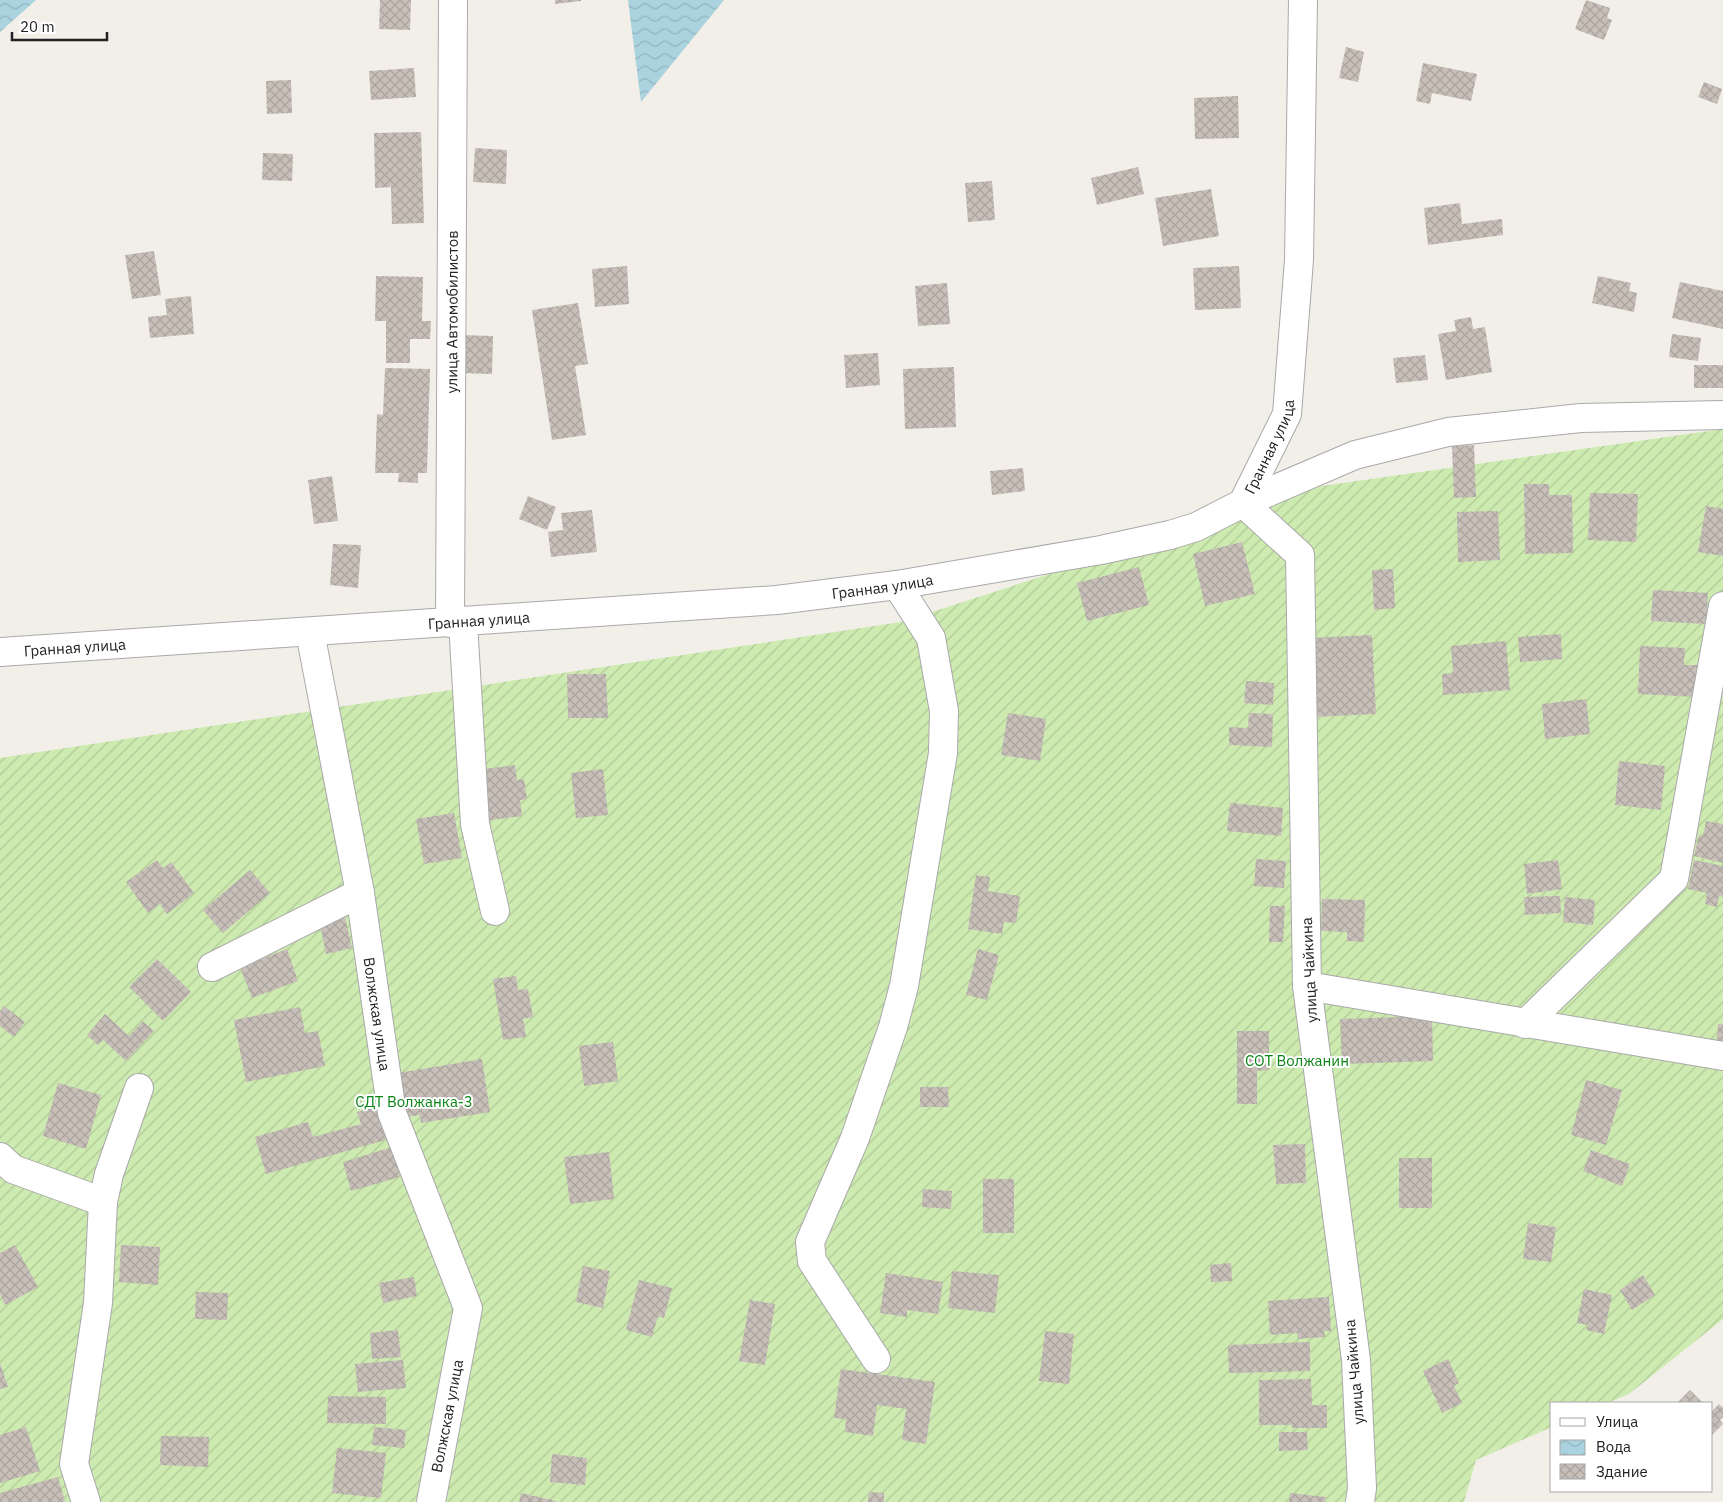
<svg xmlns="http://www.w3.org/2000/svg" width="1723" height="1502" viewBox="0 0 1723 1502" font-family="'IBM Plex Sans',sans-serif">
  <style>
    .garden { fill: url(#garden-furrows) }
    .water { fill: url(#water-waves) }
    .building { fill: url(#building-cross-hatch) }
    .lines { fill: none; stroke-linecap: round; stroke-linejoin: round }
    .minor-casing { stroke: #a9a9a9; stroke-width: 30 }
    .minor { stroke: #fff; stroke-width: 28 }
    .labels { text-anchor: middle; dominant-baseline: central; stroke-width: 4; stroke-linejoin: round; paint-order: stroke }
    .street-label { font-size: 15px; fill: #222; stroke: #fff }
    .park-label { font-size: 15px; fill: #0c8416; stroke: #fff }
  </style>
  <defs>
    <pattern id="garden-furrows" width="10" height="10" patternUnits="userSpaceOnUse" patternTransform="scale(1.25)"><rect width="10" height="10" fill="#cdebb0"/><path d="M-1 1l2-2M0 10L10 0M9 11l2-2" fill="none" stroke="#b0c997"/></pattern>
    <pattern id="water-waves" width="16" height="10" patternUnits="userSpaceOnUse" patternTransform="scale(1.25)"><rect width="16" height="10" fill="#aad3df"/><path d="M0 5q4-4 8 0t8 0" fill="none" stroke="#92b5bf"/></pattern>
    <pattern id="building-cross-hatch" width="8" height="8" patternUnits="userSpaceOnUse" patternTransform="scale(1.25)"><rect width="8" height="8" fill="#c7bfb8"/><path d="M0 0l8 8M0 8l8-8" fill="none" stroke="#aba49e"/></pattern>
  </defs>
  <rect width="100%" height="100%" fill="#f2efe9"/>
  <path class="garden" d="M1723 429V1319L1629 1394 1607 1403H1552V1427L1476 1460 1464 1502H0V758L901 622 1322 486Z"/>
  <g class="water">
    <path d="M0 0H36L0 32Z"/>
    <path d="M628 0H724L641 102Z"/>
  </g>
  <g class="building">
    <path d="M380 0H411L410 30 379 29Z"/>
    <path d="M555 0H581V1L555 4Z"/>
    <path d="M1586 0 1610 8 1607 18 1612 20 1604 40 1575 29Z"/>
    <path d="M1346 47 1364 52 1358 82 1339 78Z"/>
    <path d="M1423 63 1477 74 1471 101 1432 93 1430 104 1416 101Z"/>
    <path d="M414 68 416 97 371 100 369 71Z"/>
    <path d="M291 80 292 113 267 114 266 81Z"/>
    <path d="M1704 82 1722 89 1717 104 1698 97Z"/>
    <path d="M1238 96 1239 138 1195 139 1194 98Z"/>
    <path d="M421 132 424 223 392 224 391 187 375 188 374 133Z"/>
    <path d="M475 148 507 150 506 184 473 182Z"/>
    <path d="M263 153 293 154 292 181 262 180Z"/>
    <path d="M1138 167 1144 194 1097 205 1091 178Z"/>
    <path d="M992 181 995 220 968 222 965 183Z"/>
    <path d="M1211 189 1219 236 1163 246 1155 198Z"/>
    <path d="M1460 203 1462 224 1502 219 1503 235 1428 245 1424 208Z"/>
    <path d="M154 251 161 295 132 299 125 255Z"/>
    <path d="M627 266 629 304 595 307 592 269Z"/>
    <path d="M1239 266 1241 308 1195 310 1193 268Z"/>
    <path d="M376 276 423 277 422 321H431L430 339H410V363H386V321H375Z"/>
    <path d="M1598 276 1631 283 1629 291 1637 293 1634 312 1592 303Z"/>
    <path d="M1680 282 1723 291V329L1672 318Z"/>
    <path d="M947 283 950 324 918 326 915 286Z"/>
    <path d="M191 296 194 334 150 338 148 317 167 315 165 299Z"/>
    <path d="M578 303 588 364 575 366 586 435 552 440 532 310Z"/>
    <path d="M1471 317 1473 329 1485 327 1492 372 1446 380 1438 334 1456 331 1454 320Z"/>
    <path d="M1672 334 1701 338 1698 361 1669 357Z"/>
    <path d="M461 335 493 336 492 374 459 373Z"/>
    <path d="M878 353 880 385 846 388 844 355Z"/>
    <path d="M1425 355 1428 380 1396 383 1393 358Z"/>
    <rect x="1694" y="365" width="29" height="23"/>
    <path d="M954 367 956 427 905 429 903 369Z"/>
    <path d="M385 368 430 369 427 473H418V483L398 482 399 473H375L377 414 383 415Z"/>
    <path d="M1474 445 1476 497 1454 498 1452 446Z"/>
    <path d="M1023 468 1025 491 992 495 990 471Z"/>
    <path d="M332 476 338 521 314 524 308 480Z"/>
    <path d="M1524 484H1549V495H1572L1573 553 1525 554Z"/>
    <path d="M1590 493 1638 494 1636 542 1588 540Z"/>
    <path d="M528 496 556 507 547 530 519 519Z"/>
    <path d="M1706 506 1723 509V556L1698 552Z"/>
    <path d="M592 510 597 552 551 557 548 532 563 530 561 513Z"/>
    <path d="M1498 511 1500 560 1458 562 1457 512Z"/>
    <path d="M1242 542 1255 594 1205 606 1193 554Z"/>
    <path d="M333 544 361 545 358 588 330 585Z"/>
    <path d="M1139 567 1149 605 1087 621 1077 583Z"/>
    <path d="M1393 569 1395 608 1374 610 1372 570Z"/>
    <path d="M1653 590 1708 593 1706 624 1651 621Z"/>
    <path d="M1561 634 1562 659 1520 662 1518 637Z"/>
    <path d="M1372 635 1376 714 1314 717 1310 638Z"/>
    <path d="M1506 641 1510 690 1443 695 1442 674 1453 673 1451 646Z"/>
    <path d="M1640 646 1685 648 1684 665H1698L1697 697 1638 694Z"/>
    <path d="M567 674H606L608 718H568Z"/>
    <path d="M1246 681 1274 683 1273 705 1244 703Z"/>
    <path d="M1586 699 1590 734 1545 739 1542 704Z"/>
    <path d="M1008 713 1046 719 1040 761 1001 755Z"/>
    <path d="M1249 713 1273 714 1272 747 1229 745V727L1248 728Z"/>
    <path d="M1619 761 1665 766 1661 810 1615 805Z"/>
    <path d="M515 765 517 780 524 779 527 799 520 800 522 816 482 821 476 770Z"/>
    <path d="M603 769 608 815 576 818 571 773Z"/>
    <path d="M1230 803 1283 808 1281 836 1227 831Z"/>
    <path d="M454 813 462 858 424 864 416 819Z"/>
    <path d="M1706 821 1723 824V863L1694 856 1699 835 1703 836Z"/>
    <path d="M1256 859 1286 861 1284 888 1254 886Z"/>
    <path d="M157 860 163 868 171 862 194 893 167 914 160 904 148 913 126 882Z"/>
    <path d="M1558 860 1562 889 1527 894 1524 864Z"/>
    <path d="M1694 860 1723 866V897L1719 896 1717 907 1705 904 1707 893 1688 889Z"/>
    <path d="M250 870 270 893 223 933 203 910Z"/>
    <path d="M976 875 990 877 988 891 1020 896 1016 923 1004 922 1002 934 968 929Z"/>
    <path d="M1560 896 1561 913 1525 915 1524 897Z"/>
    <path d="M1565 897 1595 900 1593 925 1563 922Z"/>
    <path d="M1322 899 1365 900 1364 942 1347 941V932L1321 931Z"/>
    <path d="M1270 906H1285L1283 942H1269Z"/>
    <path d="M344 913 352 948 326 954 319 919Z"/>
    <path d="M287 949 298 981 252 998 240 967Z"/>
    <path d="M978 949 999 955 987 1000 966 995Z"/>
    <path d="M157 959 191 992 163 1021 129 987Z"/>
    <path d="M516 976 518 990 528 989 533 1017 523 1019 526 1037 503 1040 493 979Z"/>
    <path d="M4 1006 25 1022 14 1037 0 1026V1011Z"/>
    <path d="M300 1007 305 1033 318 1031 325 1066 246 1082 234 1020Z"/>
    <path d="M105 1014 129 1036 143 1021 154 1031 126 1061 103 1040 98 1045 87 1035Z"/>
    <path d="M1432 1016 1433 1061 1342 1064 1340 1019Z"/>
    <path d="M1718 1024H1723V1041L1717 1040Z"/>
    <path d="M1237 1031H1269V1070L1257 1071V1104H1237Z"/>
    <path d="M613 1042 618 1081 584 1086 579 1046Z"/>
    <path d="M482 1059 490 1112 421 1123 420 1115 406 1117 398 1073Z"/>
    <path d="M1586 1080 1622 1090 1606 1145 1571 1135Z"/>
    <path d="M58 1083 101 1095 86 1149 43 1136Z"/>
    <path d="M920 1087H948L949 1107H920Z"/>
    <path d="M380 1106 389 1139 266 1174 255 1137 308 1122 313 1137 361 1124 357 1112Z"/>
    <path d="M1305 1144 1306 1183 1276 1184 1273 1145Z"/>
    <path d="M392 1147 400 1177 351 1191 343 1162Z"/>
    <path d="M1591 1150 1630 1164 1622 1186 1583 1171Z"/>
    <path d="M609 1152 614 1199 570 1204 564 1157Z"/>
    <rect x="1399" y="1158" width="33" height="50"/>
    <rect x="983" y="1179" width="31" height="54"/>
    <path d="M923 1189 952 1191 951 1209 922 1207Z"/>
    <path d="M1528 1223 1556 1227 1551 1262 1523 1259Z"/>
    <path d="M15 1245 38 1287 5 1305 0 1294V1253Z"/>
    <path d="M121 1245 160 1247 158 1285 119 1282Z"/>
    <path d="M1231 1263 1232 1281 1211 1282 1210 1265Z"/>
    <path d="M583 1266 610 1271 603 1308 576 1302Z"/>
    <path d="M952 1271 999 1275 995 1313 948 1308Z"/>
    <path d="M886 1273 943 1282 938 1314 907 1310V1317L880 1313Z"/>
    <path d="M1643 1275 1655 1295 1632 1310 1620 1290Z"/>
    <path d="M414 1277 417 1296 383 1303 379 1283Z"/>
    <path d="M639 1280 672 1288 664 1318 658 1316 652 1337 626 1330Z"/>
    <path d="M1584 1289 1612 1295 1604 1334 1586 1330 1588 1325 1577 1323Z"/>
    <path d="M196 1292 228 1293 227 1320 195 1319Z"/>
    <path d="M1329 1297 1331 1331H1324L1325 1337 1298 1339 1297 1333 1270 1335 1268 1301Z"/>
    <path d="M750 1300 775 1304 765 1365 739 1361Z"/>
    <path d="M398 1330 401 1357 372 1359 370 1333Z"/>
    <path d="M1045 1331 1074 1334 1069 1384 1039 1381Z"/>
    <path d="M1310 1342V1371L1229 1373 1228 1345Z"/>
    <path d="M1448 1359 1459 1383 1454 1386 1462 1403 1442 1413 1423 1371Z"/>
    <path d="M403 1360 406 1388 358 1392 355 1364Z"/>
    <path d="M0 1363 8 1387 0 1389Z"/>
    <path d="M841 1369 935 1382 926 1444 902 1440 906 1409 877 1405 873 1436 845 1432 846 1419 834 1418Z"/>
    <path d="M1311 1379 1312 1405H1327V1428H1292V1425H1259V1380Z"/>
    <path d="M1690 1390 1703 1403H1677Z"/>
    <path d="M328 1396 386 1397V1424L327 1423Z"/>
    <path d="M1719 1404 1723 1408V1417L1720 1420 1723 1424 1712 1435V1411Z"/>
    <path d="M26 1427 40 1471 0 1483V1435Z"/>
    <path d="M374 1427 406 1430 404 1448 372 1445Z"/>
    <path d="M1279 1432H1307L1308 1450 1279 1451Z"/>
    <path d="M161 1436 209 1437 208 1467 160 1465Z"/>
    <path d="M337 1448 386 1453 381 1498 332 1493Z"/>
    <path d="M552 1454 587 1458 585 1485 550 1482Z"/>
    <path d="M58 1477 65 1502H0V1493Z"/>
    <path d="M869 1492 884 1493V1502H868Z"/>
    <path d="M521 1493 556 1501V1502H519Z"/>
    <path d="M1290 1493 1326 1497 1325 1502H1289Z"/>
  </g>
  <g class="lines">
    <g class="minor-casing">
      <g id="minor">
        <path d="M463 622 475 824 495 911"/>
        <path id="s1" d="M450 623 453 0"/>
        <path id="s2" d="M310 632 360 893 392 1113 468 1308 431 1502"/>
        <path id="s3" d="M0 652 777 600 897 585 1101 550 1170 535 1196 527 1243 503 1287 414 1299 260 1303 0"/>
        <path d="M212 967 360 893"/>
        <path d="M1307 986 1723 1056"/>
        <path d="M1525 1024 1674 879 1723 606"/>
        <path d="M0 1157 13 1169 103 1202"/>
        <path d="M876 1359 812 1261 810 1242 855 1138 893 1027 904 986 943 753 944 711 931 638 897 585"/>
        <path d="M86 1502 74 1464 98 1303 103 1202 109 1174 139 1088"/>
        <path d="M1360 1502 1362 1488 1356 1360 1307 986 1300 555 1243 503 1355 455 1448 432 1581 418 1723 415"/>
      </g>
    </g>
    <use href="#minor" class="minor"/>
  </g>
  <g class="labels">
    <g class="street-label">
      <text stroke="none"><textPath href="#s1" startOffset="311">улица Автомобилистов</textPath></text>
      <text stroke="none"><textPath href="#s3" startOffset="1320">Гранная улица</textPath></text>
      <text stroke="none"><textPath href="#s3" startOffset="885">Гранная улица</textPath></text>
      <text stroke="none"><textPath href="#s3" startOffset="480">Гранная улица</textPath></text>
      <text stroke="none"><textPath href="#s3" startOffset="75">Гранная улица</textPath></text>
      <text transform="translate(1309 970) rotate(-93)">улица Чайкина</text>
      <text stroke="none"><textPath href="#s2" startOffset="388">Волжская улица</textPath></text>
      <text transform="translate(1354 1372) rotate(-95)">улица Чайкина</text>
      <text transform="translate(447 1416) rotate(-79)">Волжская улица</text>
    </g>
    <g class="park-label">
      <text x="1297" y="1060">СОТ Волжанин</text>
      <text x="414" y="1101">СДТ Волжанка-3</text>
    </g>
  </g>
  <rect x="1550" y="1402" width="162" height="90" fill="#ffffff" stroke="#a7a7a7"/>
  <rect x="1560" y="1418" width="25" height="8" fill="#ffffff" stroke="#a7a7a7"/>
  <text x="1596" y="1427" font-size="15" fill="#222222">Улица</text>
  <rect x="1560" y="1440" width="25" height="15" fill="url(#water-waves)" stroke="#a7a7a7"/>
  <text x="1596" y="1452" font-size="15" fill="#222222">Вода</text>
  <rect x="1560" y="1464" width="25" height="15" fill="url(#building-cross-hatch)" stroke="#a7a7a7"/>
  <text x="1596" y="1477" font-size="15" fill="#222222">Здание</text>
  <path d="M12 32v8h95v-8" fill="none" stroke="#222222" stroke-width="2.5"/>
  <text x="20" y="32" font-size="15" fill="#222222" stroke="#ffffff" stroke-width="4" paint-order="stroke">20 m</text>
</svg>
